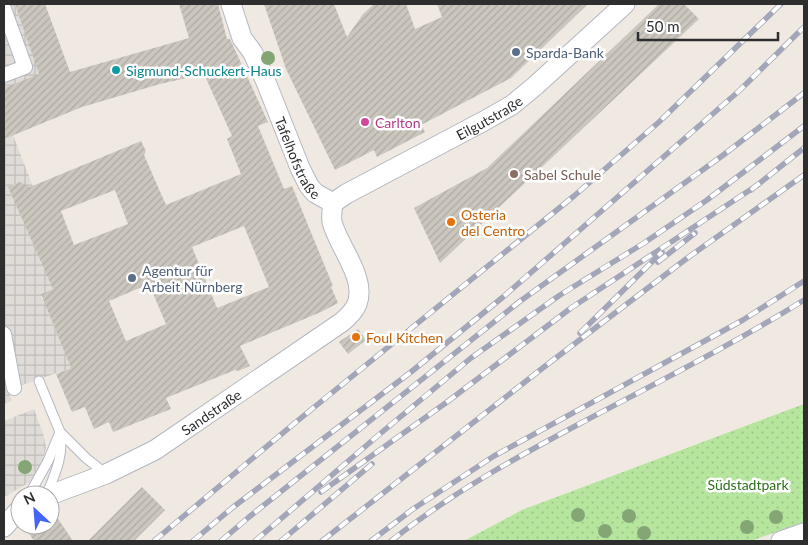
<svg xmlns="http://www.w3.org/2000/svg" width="808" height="545" viewBox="0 0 808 545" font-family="Lato,sans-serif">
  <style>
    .grass { fill: url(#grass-dots) }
    .plaza { fill: url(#plaza-grid) }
    .building { fill: url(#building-hatch); fill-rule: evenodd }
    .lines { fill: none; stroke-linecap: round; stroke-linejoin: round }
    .service-casing { stroke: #b4b7c1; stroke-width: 11 }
    .pedestrian-casing { stroke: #b4b7c1; stroke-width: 16 }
    .minor-casing { stroke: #b4b7c1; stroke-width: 21 }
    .service { stroke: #fff; stroke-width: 9 }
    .pedestrian { stroke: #fff; stroke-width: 14 }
    .minor { stroke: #fff; stroke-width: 19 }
    .rail-casing { stroke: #a3a6b8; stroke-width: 5.5 }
    .rail { stroke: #fff; stroke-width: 4; stroke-dasharray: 11; stroke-linecap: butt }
    .tree { fill: #84a574 }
    .service-dot { fill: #5c6f8a; stroke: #fff; stroke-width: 2 }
    .culture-dot { fill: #0f9aa8; stroke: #fff; stroke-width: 2 }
    .hotel-dot { fill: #d1479c; stroke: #fff; stroke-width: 2 }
    .education-dot { fill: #8d6e63; stroke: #fff; stroke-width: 2 }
    .food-dot { fill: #e8710a; stroke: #fff; stroke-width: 2 }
    .labels { text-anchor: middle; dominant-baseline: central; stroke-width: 5; stroke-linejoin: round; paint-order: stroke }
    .service-label { font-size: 14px; fill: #4e5e75; stroke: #fff; text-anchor: start }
    .culture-label { font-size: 14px; fill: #0d838f; stroke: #fff; text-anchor: start }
    .street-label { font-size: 14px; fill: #2e2e2e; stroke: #fff }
    .hotel-label { font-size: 14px; fill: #b23c85; stroke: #fff; text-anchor: start }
    .education-label { font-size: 14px; fill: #785e54; stroke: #fff; text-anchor: start }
    .food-label { font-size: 14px; fill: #c56008; stroke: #fff; text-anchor: start }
    .park-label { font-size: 14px; fill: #2c6e1b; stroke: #fff }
  </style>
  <defs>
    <pattern id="grass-dots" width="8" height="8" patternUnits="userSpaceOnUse" patternTransform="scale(1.25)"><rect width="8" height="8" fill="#b6e59e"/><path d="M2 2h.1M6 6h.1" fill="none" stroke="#9dc588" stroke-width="1.8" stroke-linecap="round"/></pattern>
    <pattern id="plaza-grid" width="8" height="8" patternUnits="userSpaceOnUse" patternTransform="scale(1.25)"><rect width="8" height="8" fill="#dfdcd8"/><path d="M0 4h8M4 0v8" fill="none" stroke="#c0bdba"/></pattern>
    <pattern id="building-hatch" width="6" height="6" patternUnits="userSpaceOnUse" patternTransform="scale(1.25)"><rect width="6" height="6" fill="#cbc7bf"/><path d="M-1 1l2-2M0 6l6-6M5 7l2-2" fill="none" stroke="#afaba4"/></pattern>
  </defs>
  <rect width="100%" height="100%" fill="#efe9e1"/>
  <path class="grass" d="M804 404V522L751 541H464L522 510Z"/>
  <g class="plaza">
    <path d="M4 4H15L40 74 4 88Z"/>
    <path d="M13 135 34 189 28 192 20 182 12 185 10 190 62 284 43 293 41 297 44 302 47 304 48 311 71 368 8 390 12 401 4 404V139Z"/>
    <path d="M34 409 43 433 46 447 43 461 30 482 4 497V421Z"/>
  </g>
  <g class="building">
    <path d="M15 4H45L70 72 189 38 179 4H218L227 39H230L268 122 258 126 284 189 292 186 333 286 331 287 338 303 321 312 240 346 250 366 238 371 235 370 166 398 171 409 113 432 109 422 94 429 85 407 72 412 56 374 71 368 41 294 53 289 8 187 20 182 30 187 141 141 146 151 144 155 166 205 241 174 227 139 232 136 204 74 160 84 82 107 4 139V88L39 74ZM115 190 128 224 74 245 61 211ZM244 226 269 287 217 308 192 247ZM149 284 166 324 126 341 109 301Z"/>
    <path d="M264 4H334L347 37 363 14 374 4H406L415 29 442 17 437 4H588L511 78 421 125 425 132 377 157 374 150 335 170 286 69Z"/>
    <path d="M659 4H684L699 19 440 263 414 208 487 168Z"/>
    <path d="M358 329 366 340 348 354 339 342Z"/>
    <path d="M142 487 165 510 134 541H88Z"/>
    <path d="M50 507 73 541H34L23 525H50Z"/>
  </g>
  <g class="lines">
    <g class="service-casing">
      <g id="service">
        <path d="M39 381 60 432 86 458 106 474"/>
        <path d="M47 494C55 474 64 455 60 432"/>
        <path d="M29 495 48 461 60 432"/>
      </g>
    </g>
    <g class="pedestrian-casing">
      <g id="pedestrian">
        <path d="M4 9 25 67 4 75"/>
        <path d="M4 334 14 388"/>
      </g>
    </g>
    <g class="minor-casing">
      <g id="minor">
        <path id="s1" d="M231 4 242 38 253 53 266 82 300 168 309 186 315 193 333 203"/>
        <path id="s2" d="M333 203 346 194 484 121 512 105 535 86 625 4"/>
        <path id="s3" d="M50 495 106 474 155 450 342 322C348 317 354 311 357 304 367 278 338 246 332 222 331 216 332 210 333 203"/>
        <path d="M4 527 20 509"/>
        <path d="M781 541 804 533"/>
      </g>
    </g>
    <use href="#service" class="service"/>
    <use href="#pedestrian" class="pedestrian"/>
    <use href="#minor" class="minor"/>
    <g class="rail-casing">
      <g id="rail">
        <path d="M751 190 804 148"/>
        <path d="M658 262 695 233"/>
        <path d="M580 333 662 252"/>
        <path d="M321 492 447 402 571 308 756 186"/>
        <path d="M154 541 296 422 574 196 659 122 781 4"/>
        <path d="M193 541 232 508 411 372 503 297 739 91 804 27"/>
        <path d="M221 541 249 517 519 302 722 156 804 93"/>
        <path d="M255 541 381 433 471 358 560 295 644 243 707 200 804 126"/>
        <path d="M281 541 372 464"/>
        <path d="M322 541 544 367 686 259 804 175"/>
        <path d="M371 541 413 509 494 456 743 320 804 281"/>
        <path d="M391 541C450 494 515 458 581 423 656 383 732 345 804 300"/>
      </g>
    </g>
    <use href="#rail" class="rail"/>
  </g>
  <g class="tree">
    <circle cx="268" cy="58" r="7"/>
    <circle cx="25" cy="467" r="7"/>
    <circle cx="578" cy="515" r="7"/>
    <circle cx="629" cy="516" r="7"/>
    <circle cx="776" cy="517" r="7"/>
    <circle cx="747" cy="527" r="7"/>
    <circle cx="605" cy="531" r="7"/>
    <circle cx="644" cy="533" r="7"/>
  </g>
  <g class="service-dot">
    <circle cx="516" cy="52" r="5"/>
    <circle cx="132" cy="278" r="5"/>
  </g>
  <circle class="culture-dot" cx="116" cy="70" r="5"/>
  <circle class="hotel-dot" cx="365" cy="122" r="5"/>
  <circle class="education-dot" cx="514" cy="174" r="5"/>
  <g class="food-dot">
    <circle cx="451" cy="222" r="5"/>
    <circle cx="356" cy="337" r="5"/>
  </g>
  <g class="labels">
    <g class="service-label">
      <text x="526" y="52">Sparda-Bank</text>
      <text x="142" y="270">Agentur für<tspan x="142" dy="16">Arbeit Nürnberg</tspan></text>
    </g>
    <g class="culture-label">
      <text x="126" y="70">Sigmund-Schuckert-Haus</text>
    </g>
    <g class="street-label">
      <text stroke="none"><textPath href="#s2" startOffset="178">Eilgutstraße</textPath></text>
      <text stroke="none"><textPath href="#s1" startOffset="168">Tafelhofstraße</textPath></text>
      <text stroke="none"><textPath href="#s3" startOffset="182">Sandstraße</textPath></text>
    </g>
    <g class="hotel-label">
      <text x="375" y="122">Carlton</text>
    </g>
    <g class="education-label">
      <text x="524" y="174">Sabel Schule</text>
    </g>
    <g class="food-label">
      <text x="461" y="214">Osteria<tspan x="461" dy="16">del Centro</tspan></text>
      <text x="366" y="337">Foul Kitchen</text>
    </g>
    <g class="park-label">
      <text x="748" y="484">Südstadtpark</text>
    </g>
  </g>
  <rect width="808" height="545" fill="none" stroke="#2e2e2e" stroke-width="10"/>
  <g transform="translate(35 510) rotate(334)"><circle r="24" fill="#ffffff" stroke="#ababab"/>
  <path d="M0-4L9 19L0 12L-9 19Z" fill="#4264fb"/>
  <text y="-8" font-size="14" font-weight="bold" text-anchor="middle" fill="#2e2e2e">N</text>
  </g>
  <path d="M638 32v8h140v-8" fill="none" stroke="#2e2e2e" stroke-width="2.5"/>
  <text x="646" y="32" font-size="15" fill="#2e2e2e" stroke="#ffffff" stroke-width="4" paint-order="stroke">50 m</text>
</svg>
